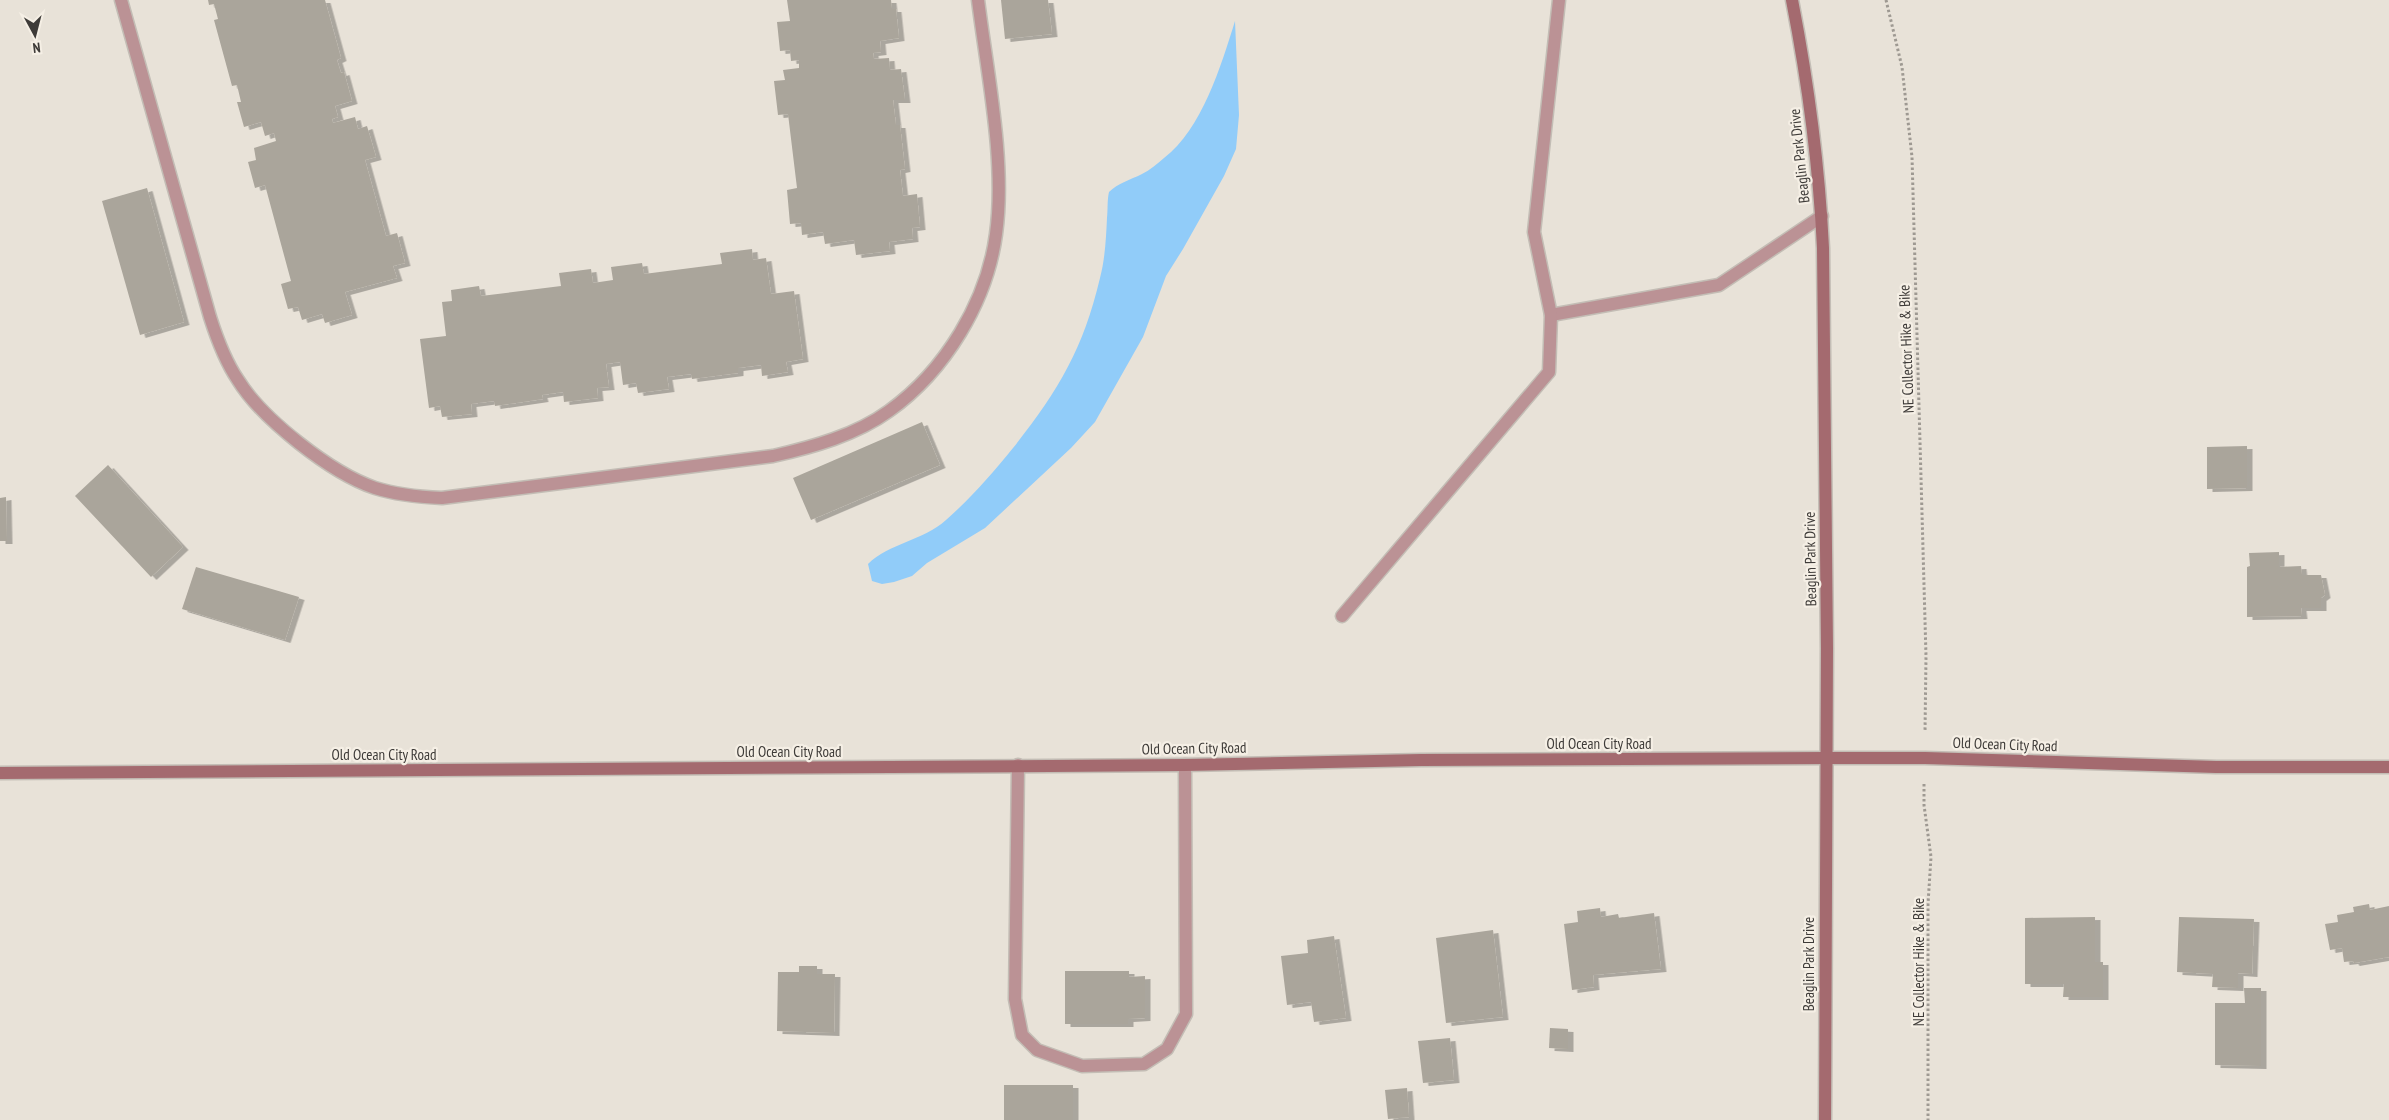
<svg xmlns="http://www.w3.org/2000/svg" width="2389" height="1120" viewBox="0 0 2389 1120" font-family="'PT Sans Narrow',sans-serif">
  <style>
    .water { fill: #91ccf9 }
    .building { fill: #aaa59b; filter: url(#shadow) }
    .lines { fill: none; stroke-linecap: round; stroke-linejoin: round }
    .service-casing { stroke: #c3bdb5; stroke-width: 15 }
    .secondary-casing { stroke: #c3bdb5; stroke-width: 15 }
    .path { stroke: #9e9992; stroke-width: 3; stroke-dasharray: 2.5 2.5; stroke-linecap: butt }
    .service { stroke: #bb9295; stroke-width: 12 }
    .secondary { stroke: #a46a6f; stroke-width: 12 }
    .labels { text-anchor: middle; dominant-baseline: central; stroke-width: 4.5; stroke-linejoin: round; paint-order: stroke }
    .street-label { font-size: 15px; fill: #3e3b38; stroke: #f5efe5 }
  </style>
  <defs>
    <filter id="shadow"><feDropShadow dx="5.5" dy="3" stdDeviation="0" flood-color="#0004"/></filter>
  </defs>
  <rect width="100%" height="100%" fill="#e8e2d8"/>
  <path class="water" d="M1235 21 1239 115 1236 149 1224 176 1183 249 1166 276 1143 337 1095 422 1071 448 985 528 927 563 912 576 894 582 882 584 872 581 868 564C889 543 923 541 946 520 971 498 992 474 1013 448 1058 391 1083 350 1100 278 1105 259 1106 239 1107 218 1108 209 1107 201 1109 192 1118 183 1130 180 1142 174 1150 170 1157 164 1164 158 1202 129 1221 66 1235 21Z"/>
  <g class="building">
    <path d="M208 0H325L341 58 337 60 341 73 344 72 352 101 335 106 338 117 332 119 333 123 355 117 358 129 367 126 376 157 365 160 386 236 397 233 405 263 393 266 397 278 345 292 352 315 325 323 322 314 302 320 298 307 288 309 281 284 291 281 265 185 255 188 248 162 256 160 254 148 276 141 274 133 265 136 261 122 244 127 237 102H241L237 85 232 86 214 20 218 19 214 4 209 5Z"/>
    <path d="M787 0H891L892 9H896L899 38 880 41 881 52 873 53 874 59 889 58 890 70 901 69 905 100H893L896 125H900L905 169 900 170 903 196 917 194 920 227 912 228 913 239 889 242 890 251 856 255 854 240 825 244 823 232 802 235 801 223 790 224 787 190 797 188 788 114 778 115 774 81 785 80 783 70 799 68V60L791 61 790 50 780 51 777 22 790 21Z"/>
    <path d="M1001 0H1048L1052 34 1005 39Z"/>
    <path d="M147 188 184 322 140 335 102 201Z"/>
    <path d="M752 249 753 260 766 258 771 294 794 291 803 359 786 362 788 372 762 376 761 365 738 368V373L692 379 691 374 667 377 669 389 638 393 636 383 623 385 620 362 606 364 609 387 597 388 598 398 564 402 563 392 542 395 543 399 495 406 494 401 471 404 472 414 442 417 440 406 429 408 420 339 446 336 442 302 452 301 451 290 479 286 481 296 561 286 559 273 591 269 593 283 613 280 611 267 642 263 644 274 722 264 720 253Z"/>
    <path d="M922 422 940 465 811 520 793 478Z"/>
    <path d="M2247 446V488L2207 489V447Z"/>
    <path d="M108 465 183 547 151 577 75 496Z"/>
    <path d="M6 497 7 541H0V498Z"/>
    <path d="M2279 552V567L2301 566 2302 575H2321L2325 595 2321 598V608H2301L2302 616 2247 617V567L2250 566 2249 553Z"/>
    <path d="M196 567 299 597 285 640 182 609Z"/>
    <path d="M2369 904 2370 910 2389 906V957L2354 963 2353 961 2344 962 2342 948 2330 950 2325 924 2338 922 2337 915 2354 912 2353 907Z"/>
    <path d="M1600 908 1601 917 1618 914 1619 918 1654 913 1661 969 1593 975 1594 987 1572 990 1564 924 1578 922 1577 911Z"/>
    <path d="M2095 917V962H2103V997H2063L2064 984H2025V918Z"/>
    <path d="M2179 917 2254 919 2252 974 2238 973V988L2212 987 2213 974 2177 972Z"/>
    <path d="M1493 930 1503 1017 1446 1023 1436 938Z"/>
    <path d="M1334 936 1346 1018 1314 1022 1311 1002 1287 1005 1281 956 1308 953 1307 940Z"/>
    <path d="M799 966H817V974H835L834 1033 777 1031 778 972H799Z"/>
    <path d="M1065 971H1129V977L1145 976V1018L1128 1019V1024H1065Z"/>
    <path d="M2244 988H2261V1066L2215 1065V1003H2245Z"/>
    <path d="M1550 1028 1568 1029V1049L1549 1048Z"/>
    <path d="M1450 1038 1454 1080 1423 1083 1418 1041Z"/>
    <rect x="1004" y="1085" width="69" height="35"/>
    <path d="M1407 1088 1409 1117 1388 1119 1385 1090Z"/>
  </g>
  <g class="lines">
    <g class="service-casing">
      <g id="service">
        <path d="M121 0 210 317C217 339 225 361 238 380 262 419 331 473 375 488 397 495 420 497 442 498L773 456C813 447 856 435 889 411 945 371 987 302 996 234 1006 162 987 72 978 0"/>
        <path d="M1551 315 1719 285 1822 216"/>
        <path d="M1342 616 1549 372 1551 315 1534 232 1559 0"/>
        <path d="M1018 765 1015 999 1022 1035 1037 1050 1082 1066 1144 1064 1167 1049 1186 1014 1185 765"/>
      </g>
    </g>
    <g class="secondary-casing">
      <g id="secondary">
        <path d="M1792 0C1808 82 1819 165 1823 248L1827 648 1825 1120"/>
        <path d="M0 773 1185 765 1421 760 1827 758H1925L2216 767H2389"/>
      </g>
    </g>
    <g class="path">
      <path d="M1886 0 1902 67 1912 157 1926 656 1925 732"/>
      <path d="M1924 784V805L1931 857 1928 904V1120"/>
    </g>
    <use href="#service" class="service"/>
    <use href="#secondary" class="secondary"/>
  </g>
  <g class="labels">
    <g class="street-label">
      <text transform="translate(1799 156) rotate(-96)">Beaglin Park Drive</text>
      <text transform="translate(1906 349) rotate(-92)">NE Collector Hike &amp; Bike</text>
      <text transform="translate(1810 559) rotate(-91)">Beaglin Park Drive</text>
      <text x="1599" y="743">Old Ocean City Road</text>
      <text transform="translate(2005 744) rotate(2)">Old Ocean City Road</text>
      <text transform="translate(1194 748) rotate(-1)">Old Ocean City Road</text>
      <text x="789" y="751">Old Ocean City Road</text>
      <text x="384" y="754">Old Ocean City Road</text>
      <text transform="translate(1918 962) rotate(-90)">NE Collector Hike &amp; Bike</text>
      <text transform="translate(1808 964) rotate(-90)">Beaglin Park Drive</text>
    </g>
  </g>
  <g transform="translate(35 35) rotate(173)" stroke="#f5efe5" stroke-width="4" paint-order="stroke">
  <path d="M0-4L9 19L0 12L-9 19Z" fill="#3e3b38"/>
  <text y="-8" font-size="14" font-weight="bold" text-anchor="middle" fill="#3e3b38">N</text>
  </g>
</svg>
